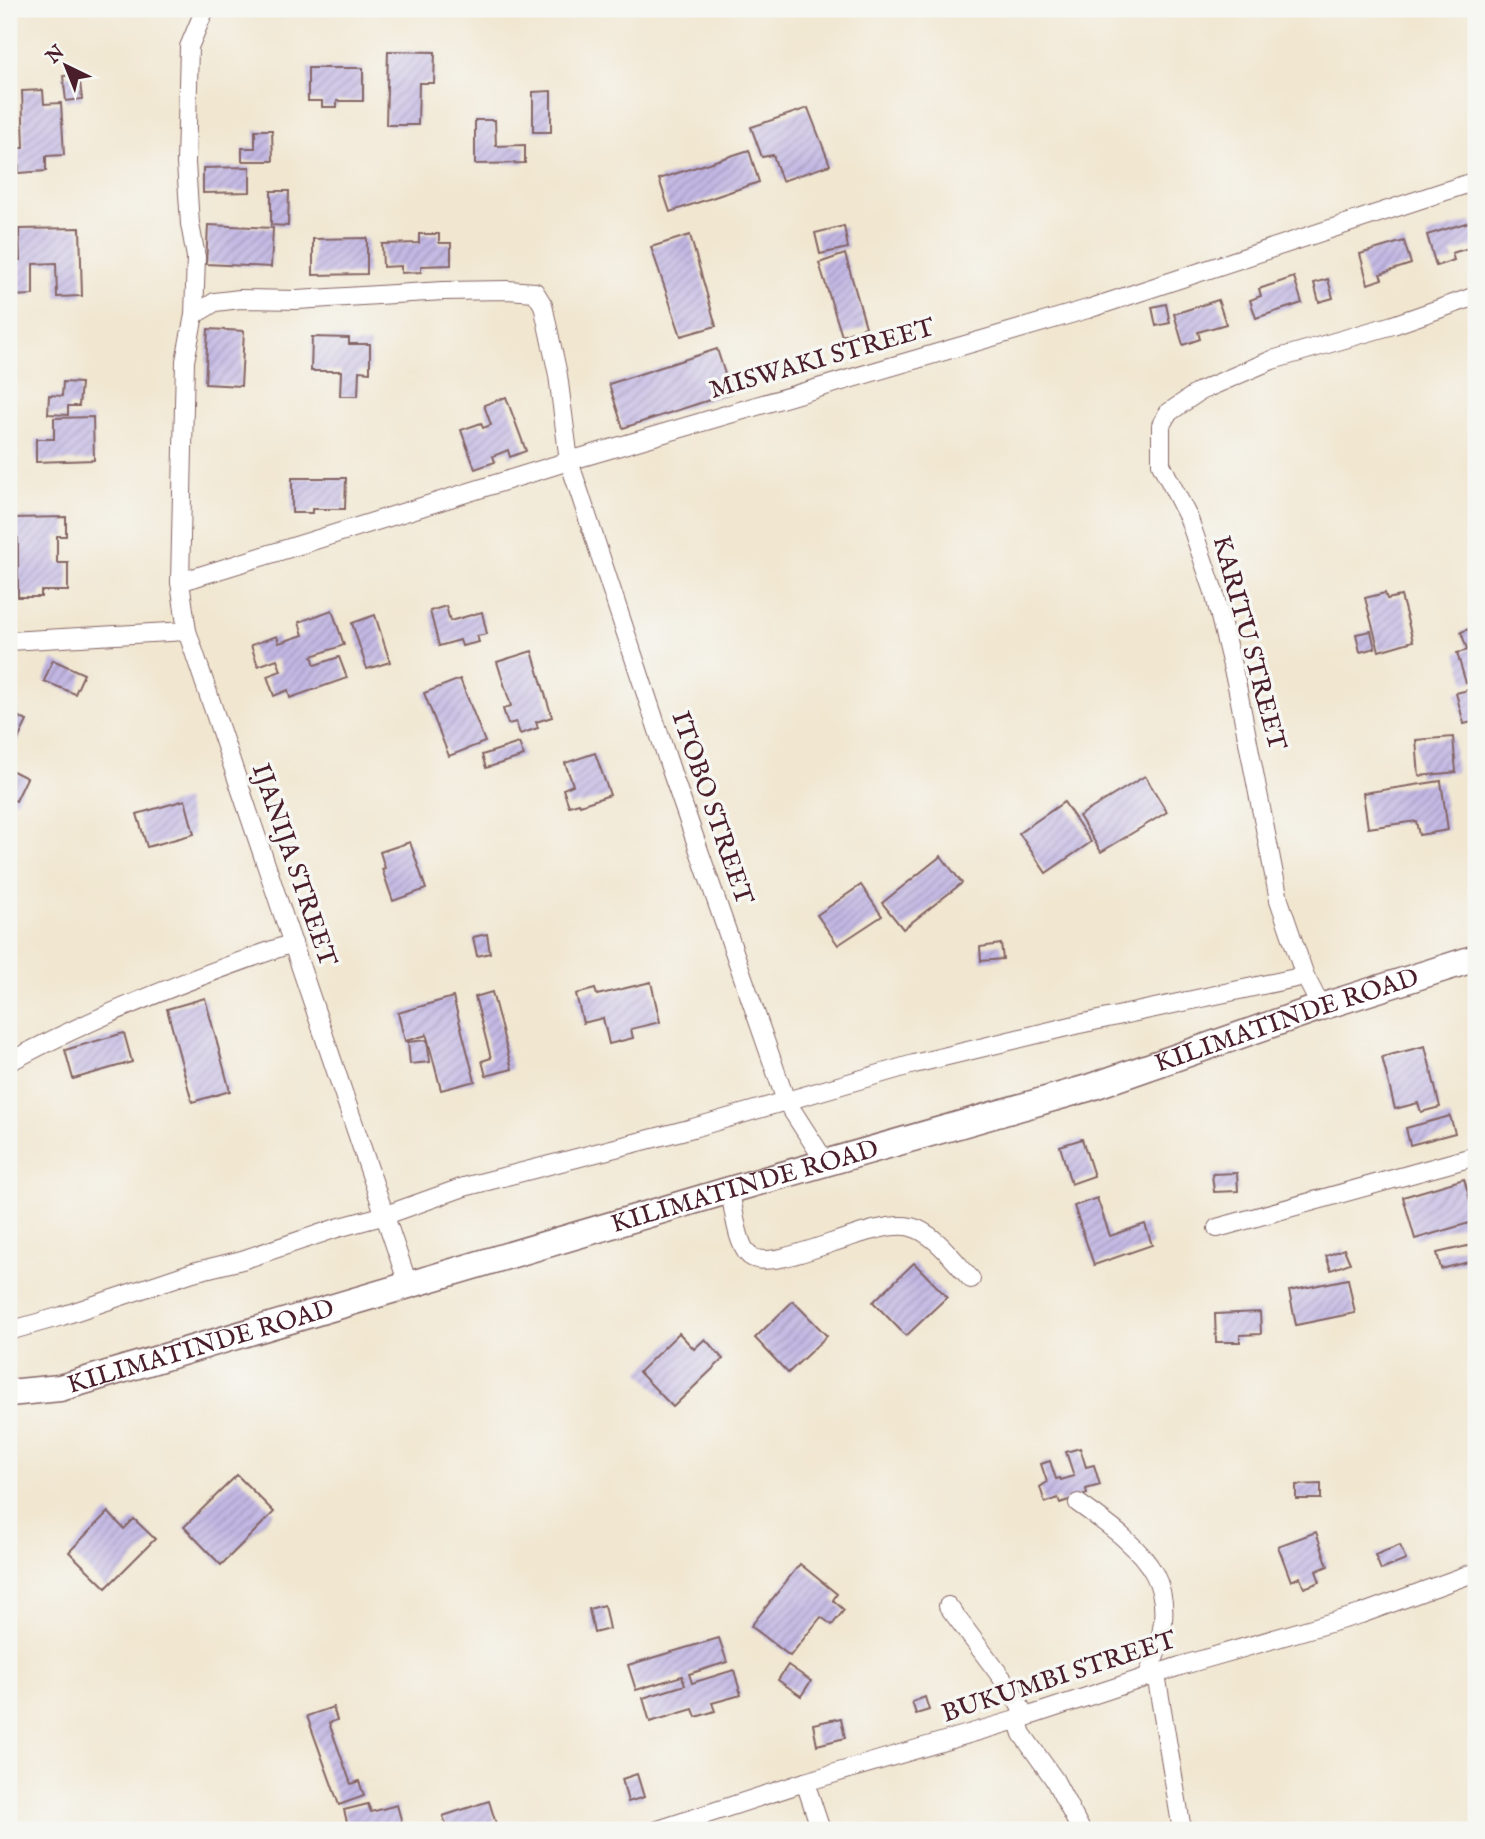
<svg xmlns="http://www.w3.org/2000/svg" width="1485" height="1839" viewBox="0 0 1485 1839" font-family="'IM FELL English',serif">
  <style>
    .building { fill: url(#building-hatch) }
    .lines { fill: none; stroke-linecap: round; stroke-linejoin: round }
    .street-casing { stroke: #846565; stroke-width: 20 }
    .secondary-casing { stroke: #846565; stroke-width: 29 }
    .street { stroke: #fff; stroke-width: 18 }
    .secondary { stroke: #fff; stroke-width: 26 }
    .labels { text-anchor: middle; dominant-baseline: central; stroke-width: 7; stroke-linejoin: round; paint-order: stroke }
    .street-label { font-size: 26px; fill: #4a1f2b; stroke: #f6f6f2 }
  </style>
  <defs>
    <pattern id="building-hatch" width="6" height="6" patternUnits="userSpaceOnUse" patternTransform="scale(1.75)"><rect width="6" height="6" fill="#c3b8e4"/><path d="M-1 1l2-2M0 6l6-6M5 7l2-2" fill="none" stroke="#a095b9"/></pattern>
  </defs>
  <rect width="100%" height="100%" fill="#f6f6f2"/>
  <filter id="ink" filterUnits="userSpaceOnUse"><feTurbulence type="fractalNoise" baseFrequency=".0143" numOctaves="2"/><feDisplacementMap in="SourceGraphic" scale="14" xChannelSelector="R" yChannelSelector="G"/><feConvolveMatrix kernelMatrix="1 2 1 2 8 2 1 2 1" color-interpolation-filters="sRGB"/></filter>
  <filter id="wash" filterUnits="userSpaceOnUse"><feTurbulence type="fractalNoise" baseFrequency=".00686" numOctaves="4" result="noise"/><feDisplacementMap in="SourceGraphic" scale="28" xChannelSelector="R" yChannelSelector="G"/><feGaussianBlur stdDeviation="1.57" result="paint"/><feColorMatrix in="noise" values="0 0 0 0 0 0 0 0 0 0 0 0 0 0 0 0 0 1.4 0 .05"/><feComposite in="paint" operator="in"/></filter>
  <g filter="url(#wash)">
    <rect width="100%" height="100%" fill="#f1e7d1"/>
    <g id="blocks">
      <g class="building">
        <path d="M388 51 435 52 434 83H419L418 125H386Z"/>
        <path d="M308 68H363V101H337V107H322V101H308Z"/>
        <path d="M79 74 82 99 66 101 63 76Z"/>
        <path d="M43 90 44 104 61 103 64 155 46 156V171L19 173 18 148H24L22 91Z"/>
        <path d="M551 91V132H533V92Z"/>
        <path d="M808 108 830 165 782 181 773 155 762 157 751 127Z"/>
        <path d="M475 120H495L496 146 525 145V163L475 164Z"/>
        <path d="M255 130H272L273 161H242V148H255Z"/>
        <path d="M749 150 759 182 670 212 659 179Z"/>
        <path d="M250 167V192L203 193V168Z"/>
        <path d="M271 191H289L288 226 271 225Z"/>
        <path d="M1472 221 1476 236V246L1452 253 1454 260 1436 266 1427 235Z"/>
        <path d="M208 225 273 228 271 267 206 264Z"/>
        <path d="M844 226 848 248 820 254 815 233Z"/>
        <path d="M80 228 82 296 57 297 56 263 33 264V295L9 296V260H20L19 229Z"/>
        <path d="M419 234H439V243H451V265L421 266V272L401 273V266L383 267 382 244 419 243Z"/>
        <path d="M690 235 716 326 681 336 651 247Z"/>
        <path d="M367 238V274L313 275V239Z"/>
        <path d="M1404 241 1411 264 1380 274 1382 279 1368 284 1360 254Z"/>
        <path d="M845 254 866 327 842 336 819 263Z"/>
        <path d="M1294 277 1302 303 1256 318 1250 300 1261 296 1259 289Z"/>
        <path d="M1328 279 1333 298 1319 302 1314 283Z"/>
        <path d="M1218 300 1226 324 1198 332 1200 339 1183 345 1174 314Z"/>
        <path d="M1166 304 1170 323 1156 326 1152 307Z"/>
        <path d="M208 329 244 331 241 386 205 384Z"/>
        <path d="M312 337 349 338V344H370V372L359 371 358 396H340L341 371H311Z"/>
        <path d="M717 349 731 393 623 428 609 384Z"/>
        <path d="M63 382 81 383 79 406H68V415L48 414 49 395 62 396Z"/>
        <path d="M506 397 526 451 510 457 508 450 493 456 495 462 475 469 461 430 481 423 483 428 491 425 484 405Z"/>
        <path d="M93 417 94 460 36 462V439H54V418Z"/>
        <path d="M292 478H346L345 509H312V513H292Z"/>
        <path d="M66 517V536H57V563H68V591H41V597H18V538H11V518Z"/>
        <path d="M1385 593 1387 599 1401 596 1413 641 1379 651 1365 598Z"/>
        <path d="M446 606 450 621 482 612 487 634 477 636 479 642 462 646 460 640 439 646 430 611Z"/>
        <path d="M332 610 344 645 312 656 315 665 339 657 347 678 290 698 288 690 274 696 267 676 281 671 277 659 258 666 251 645 277 636 279 643 303 635 299 622Z"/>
        <path d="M375 615 390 662 367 669 352 623Z"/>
        <path d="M1476 626V646L1467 649 1461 632Z"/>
        <path d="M1371 631 1375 648 1360 652 1356 634Z"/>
        <path d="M1476 648V680L1466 683 1457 653Z"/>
        <path d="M532 651 552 717 536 722 538 728 520 734 516 722 508 724 503 709 511 706 497 662Z"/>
        <path d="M53 660 84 674 75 694 44 681Z"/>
        <path d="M460 679 485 742 449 756 424 693Z"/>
        <path d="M1476 688V721L1464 724 1456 693Z"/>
        <path d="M9 698 14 701 9 712 27 721 9 758Z"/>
        <path d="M1453 737 1456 772 1419 776 1416 740Z"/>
        <path d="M519 743 524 756 486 768 482 755Z"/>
        <path d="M595 753 610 795 580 805 579 803 569 806 563 789 573 785 565 763Z"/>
        <path d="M9 769 27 778 16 801 9 798Z"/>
        <path d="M1145 776 1167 812 1101 852 1079 816Z"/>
        <path d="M1441 781 1448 830 1419 835 1416 821 1368 828 1363 793Z"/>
        <path d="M185 800 194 834 147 847 137 814Z"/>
        <path d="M1064 802 1091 842 1046 873 1019 833Z"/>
        <path d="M410 842 426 889 393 901 382 869 385 868 380 852Z"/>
        <path d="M941 856 962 883 903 929 882 903Z"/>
        <path d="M861 885 882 916 838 945 817 915Z"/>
        <path d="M487 934 490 953 477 956 473 937Z"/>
        <path d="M1001 944 1003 959 981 961 980 947Z"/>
        <path d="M651 982 660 1022 631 1029 633 1038 609 1044 603 1018 583 1023 576 994 595 989 597 995Z"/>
        <path d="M492 992 512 1069 486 1076 482 1061 491 1058 475 997Z"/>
        <path d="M453 997 475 1081 441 1090 426 1033 427 1035 405 1041 398 1013Z"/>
        <path d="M205 998 230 1091 192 1102 167 1009Z"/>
        <path d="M124 1033 132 1062 73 1079 65 1050Z"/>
        <path d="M427 1040 430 1062 410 1064 408 1042Z"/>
        <path d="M1425 1046 1440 1107 1421 1112 1418 1103 1395 1109 1382 1057Z"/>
        <path d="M1450 1116 1455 1133 1410 1145 1406 1128Z"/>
        <path d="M1082 1139 1094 1176 1071 1184 1060 1146Z"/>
        <path d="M1237 1173 1238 1191 1214 1192 1212 1174Z"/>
        <path d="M1464 1179 1476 1221 1415 1239 1403 1197Z"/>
        <path d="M1097 1198 1110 1236 1145 1224 1152 1245 1094 1265 1074 1206Z"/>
        <path d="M1476 1244V1260L1441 1269 1437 1253Z"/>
        <path d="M1344 1249 1350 1263 1331 1270 1326 1256Z"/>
        <path d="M914 1263 947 1297 906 1336 873 1302Z"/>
        <path d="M1348 1279 1355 1313 1296 1325 1289 1291Z"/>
        <path d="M793 1301 827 1336 788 1373 755 1338Z"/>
        <path d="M1260 1312 1261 1334 1240 1335V1342H1216L1215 1314Z"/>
        <path d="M679 1333 694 1349 705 1339 723 1359 673 1407 639 1372Z"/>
        <path d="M1080 1448 1086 1467 1094 1465 1100 1485 1086 1489 1087 1494 1060 1503 1058 1498 1045 1503 1040 1487 1047 1482 1041 1464 1050 1461 1056 1479 1060 1478 1061 1480 1074 1476 1066 1452Z"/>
        <path d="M237 1475 274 1512 221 1565 184 1527Z"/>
        <path d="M1321 1484V1499H1296V1485Z"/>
        <path d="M108 1512 124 1529 134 1519 155 1539 106 1588 69 1552Z"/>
        <path d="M1316 1532 1328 1566 1316 1571 1320 1582 1304 1588 1300 1577 1291 1581 1278 1546Z"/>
        <path d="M1400 1545 1406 1560 1381 1570 1375 1555Z"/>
        <path d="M800 1564 837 1594 833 1600 844 1610 832 1625 821 1617 790 1656 751 1626Z"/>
        <path d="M604 1605 609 1629 594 1633 589 1609Z"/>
        <path d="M719 1638 727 1662 689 1674 692 1683 734 1670 741 1695 712 1703 715 1711 696 1717 693 1709 650 1722 643 1698 685 1685 682 1676 636 1690 628 1665Z"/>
        <path d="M788 1665 811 1681 801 1696 778 1680Z"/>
        <path d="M925 1697 929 1710 916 1714 912 1702Z"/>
        <path d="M333 1707 337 1720 329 1723 351 1784 359 1781 364 1796 339 1805 307 1716Z"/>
        <path d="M841 1718 845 1738 817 1745 813 1724Z"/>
        <path d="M637 1774 644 1797 628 1802 622 1779Z"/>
        <path d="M489 1801 498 1830H448L443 1816Z"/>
        <path d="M368 1804 371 1812 397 1805 404 1830H349L344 1810Z"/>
      </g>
    </g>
  </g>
  <g filter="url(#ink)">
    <use href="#blocks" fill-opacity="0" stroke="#846565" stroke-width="2"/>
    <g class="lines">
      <g class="street-casing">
        <g id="street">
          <path d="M194 315 196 257 190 224 186 163 189 47 205 9"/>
          <path d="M180 582 569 461 1091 308 1476 181"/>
          <path d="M9 641 187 631"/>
          <path d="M1321 1007 1305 976 1279 900 1237 686 1214 592 1189 519 1161 464V425L1168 413 1200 391 1272 360 1393 325 1476 296"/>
          <path d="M9 1062C99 1014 196 976 293 943"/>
          <path d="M730 1190C733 1206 737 1246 750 1256 775 1275 873 1217 911 1227 935 1233 954 1261 971 1279"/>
          <path d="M1217 1228 1476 1156"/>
          <path d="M408 1284 187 631 180 582 185 361 194 315 215 302 240 299 297 300 443 291 507 290 535 292 543 305 558 375 569 461 672 773 786 1101 826 1163"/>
          <path d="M9 1331 62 1316 193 1272 242 1260 337 1228 386 1215 464 1187 693 1128 914 1064 1075 1025 1305 976"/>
          <path d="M1078 1503C1150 1554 1187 1584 1147 1677"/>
          <path d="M948 1606 1011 1690 1026 1717"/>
          <path d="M1156 1674 1182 1830"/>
          <path d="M1017 1719 1022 1734 1054 1779 1081 1830"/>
          <path d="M805 1782 821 1830"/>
          <path d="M658 1830 805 1782 1026 1717 1180 1666 1361 1614 1476 1572"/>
        </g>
      </g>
      <g class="secondary-casing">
        <g id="secondary">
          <path id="s1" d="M9 1393 60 1388 730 1190 1088 1088 1321 1007 1476 958"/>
        </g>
      </g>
      <use href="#street" class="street"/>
      <use href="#secondary" class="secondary"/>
    </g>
  </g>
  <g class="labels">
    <g class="street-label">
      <text transform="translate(822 359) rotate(-16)">MISWAKI STREET</text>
      <text transform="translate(1249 643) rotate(75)">KARITU STREET</text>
      <text transform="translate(712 808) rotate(71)">ITOBO STREET</text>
      <text transform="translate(294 865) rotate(71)">IJANIJA STREET</text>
      <text stroke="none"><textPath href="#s1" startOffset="1332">KILIMATINDE ROAD</textPath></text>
      <text stroke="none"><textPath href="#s1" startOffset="765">KILIMATINDE ROAD</textPath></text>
      <text stroke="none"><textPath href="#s1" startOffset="198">KILIMATINDE ROAD</textPath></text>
      <text transform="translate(1059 1677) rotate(-18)">BUKUMBI STREET</text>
    </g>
  </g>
  <rect width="1485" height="1839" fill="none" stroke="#f6f6f2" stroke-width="35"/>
  <g transform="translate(66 66) rotate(317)" stroke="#f6f6f2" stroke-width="5" paint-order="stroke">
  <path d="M0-5L12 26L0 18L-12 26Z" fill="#4a1f2b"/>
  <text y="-10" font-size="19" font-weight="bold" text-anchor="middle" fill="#4a1f2b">N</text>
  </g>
</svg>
